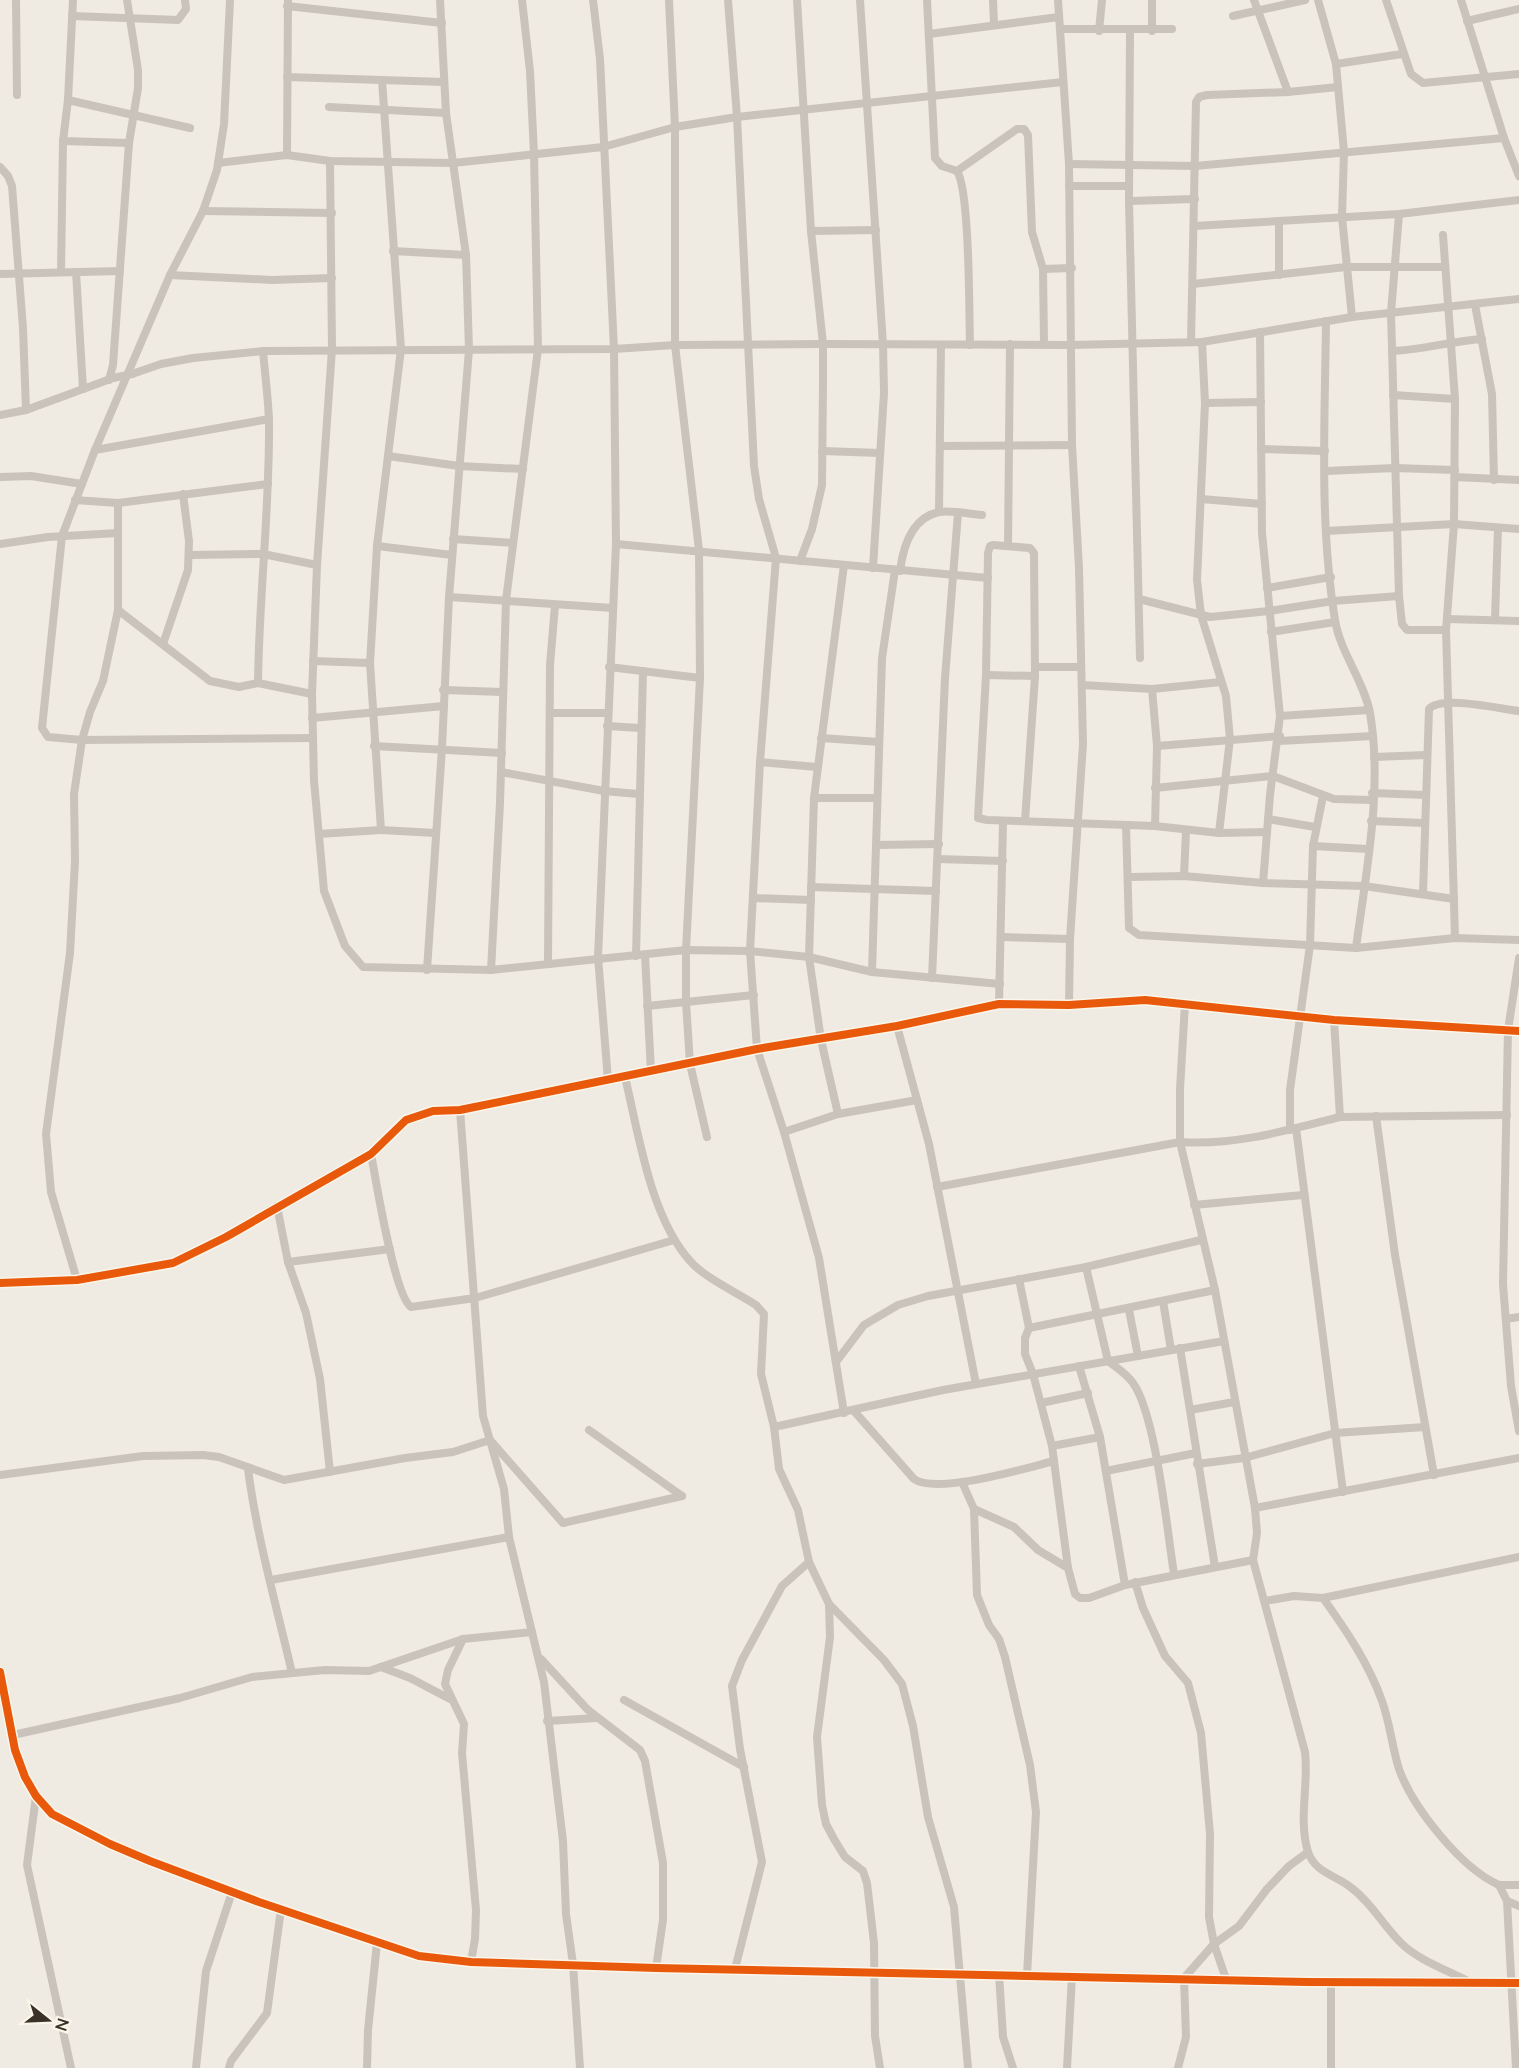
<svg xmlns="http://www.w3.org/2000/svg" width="1519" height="2068" viewBox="0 0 1519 2068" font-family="Lato,sans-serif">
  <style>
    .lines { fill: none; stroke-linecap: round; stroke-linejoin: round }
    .minor { stroke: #c9c3bb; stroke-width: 8 }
    .minor-bridge { stroke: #c9c3bb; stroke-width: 8 }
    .cycleway-casing { stroke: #fbf6ea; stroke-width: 11 }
    .cycleway { stroke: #e8590c; stroke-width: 8 }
  </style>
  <rect width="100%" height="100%" fill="#efebe2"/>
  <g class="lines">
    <g class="minor">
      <path d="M16 0 17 95"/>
      <path d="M230 0 224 124 217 170 203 211 170 275 95 450 62 536 42 728 48 737 82 740 313 738"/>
      <path d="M593 0 600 59 614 349 616 544 598 957 608 1080"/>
      <path d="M669 0 675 127V345L699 550 700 678 686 950V1002L690 1064 707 1137"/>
      <path d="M728 0 737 117 754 466 759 499 776 558 760 762 750 951 757 1049 784 1132 819 1258 844 1413"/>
      <path d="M797 0 811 231 823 344V383L822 485 812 529 800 561"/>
      <path d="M860 0 883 344 884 393 873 568"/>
      <path d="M927 0 935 158 942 166 957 171 1017 129H1024L1028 135 1032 232 1043 269 1044 344"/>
      <path d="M993 0 994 23"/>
      <path d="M1058 0 1069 164 1072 445 1079 568 1083 744 1070 939 1069 1005"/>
      <path d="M1254 0 1288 92"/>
      <path d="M1318 0 1336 64 1344 152 1342 217 1352 317"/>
      <path d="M1386 0 1411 74 1423 83 1519 74"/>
      <path d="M1461 0 1504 138 1519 176"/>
      <path d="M287 6 442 23"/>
      <path d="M72 16 178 20 186 9 185 0"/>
      <path d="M1233 16 1305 0"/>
      <path d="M1467 21 1519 9"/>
      <path d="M1060 29H1172"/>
      <path d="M1099 31 1102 0"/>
      <path d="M1130 31 1129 201 1195 199"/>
      <path d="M1152 31V0"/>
      <path d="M929 34 1059 17"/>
      <path d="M1336 64 1402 54"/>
      <path d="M287 77 444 82"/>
      <path d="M382 80 401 349 377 546 370 663 381 830 436 833"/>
      <path d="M68 100 190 128"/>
      <path d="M329 107 446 113"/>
      <path d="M63 141 129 143"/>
      <path d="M287 155 288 0"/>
      <path d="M330 161 332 349 317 565 312 694 314 781 324 891 345 946 363 967 491 970 686 950 750 951 809 957 872 972 1000 984"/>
      <path d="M218 163 287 155 330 161 453 163 603 147 675 127 737 117 1063 82"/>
      <path d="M1069 164 1195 166 1504 138"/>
      <path d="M0 167 8 176 12 186 23 328 26 410"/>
      <path d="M957 171C970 191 969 314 970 345"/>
      <path d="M1069 186H1129"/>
      <path d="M1129 201 1140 658"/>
      <path d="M203 211 332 213"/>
      <path d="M1399 214 1391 313 1399 596 1402 624 1407 630H1446"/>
      <path d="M1194 226 1399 214 1519 200"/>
      <path d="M811 231 876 230"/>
      <path d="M1443 235 1455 399 1454 524 1446 630 1455 938"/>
      <path d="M393 251 466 255"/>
      <path d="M1043 269 1072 268"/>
      <path d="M61 272 63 141 68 100 73 0"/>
      <path d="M76 272 83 389"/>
      <path d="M0 274 120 271"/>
      <path d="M170 275 272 280 332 278"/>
      <path d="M1279 275V221"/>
      <path d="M1193 284 1346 267H1445"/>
      <path d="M1475 305 1492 394 1494 480"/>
      <path d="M1326 321C1325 419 1319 522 1335 620 1340 652 1364 681 1370 713 1383 789 1366 872 1356 948"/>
      <path d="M1260 332 1262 533 1280 716 1270 795 1263 883"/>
      <path d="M1191 342 1196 102 1199 97 1207 95 1288 92 1338 87"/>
      <path d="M1202 342 1205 403 1197 580 1201 615 1226 696 1230 739 1219 833"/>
      <path d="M1392 351C1423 350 1451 341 1482 339"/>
      <path d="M132 374 161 364 193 358 263 351 614 349 675 345 823 344 1071 345 1202 342 1352 317 1519 299"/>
      <path d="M109 380 113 365 129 143 138 88V70L127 0"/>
      <path d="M1393 395 1455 399"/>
      <path d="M1205 403 1261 402"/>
      <path d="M0 415 26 410 113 378"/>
      <path d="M940 446 1072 445"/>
      <path d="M1261 449 1325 451"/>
      <path d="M95 450 269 419"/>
      <path d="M822 451 880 453"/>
      <path d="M388 456 459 466 523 469"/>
      <path d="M1326 471 1395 468 1455 470"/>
      <path d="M0 477 31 476 82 484"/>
      <path d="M1455 477 1519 480"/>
      <path d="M1201 499 1262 504"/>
      <path d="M75 500 118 503 268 484"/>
      <path d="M939 512 941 345"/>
      <path d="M1326 531 1454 524 1519 529"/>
      <path d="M453 539 513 543"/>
      <path d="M0 544 48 537 118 533"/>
      <path d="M616 544 988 578"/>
      <path d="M377 546 452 555"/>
      <path d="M1008 546 1010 344"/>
      <path d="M190 555 263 554 317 565"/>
      <path d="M844 565 814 798 809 957 821 1040 838 1114 917 1100"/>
      <path d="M900 571C903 547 911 518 939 512 952 510 969 514 982 515"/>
      <path d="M1267 588 1331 577"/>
      <path d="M449 597 613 608"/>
      <path d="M1139 599 1210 617 1269 611 1333 601 1399 596"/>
      <path d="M118 610 210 681 239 687 258 683 312 694"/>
      <path d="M1447 619 1519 621"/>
      <path d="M1495 619 1498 528"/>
      <path d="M1271 632 1335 622"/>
      <path d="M163 644 188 570 189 541 183 494"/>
      <path d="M313 661 370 663"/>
      <path d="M609 667 700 678"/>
      <path d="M1035 667H1081"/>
      <path d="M986 675 1035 676"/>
      <path d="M258 683C259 595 270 508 269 420 268 397 265 374 263 351"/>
      <path d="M1082 685 1152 689 1157 746 1155 826"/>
      <path d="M1152 689 1221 682"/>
      <path d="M443 690 502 692"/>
      <path d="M551 713H607"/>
      <path d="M1280 716 1369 710"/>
      <path d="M312 718 444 706"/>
      <path d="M607 726 640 728"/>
      <path d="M821 738 879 742"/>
      <path d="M1279 741 1373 736"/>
      <path d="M374 746 502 753"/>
      <path d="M1157 746 1280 736"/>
      <path d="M1374 757 1426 755"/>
      <path d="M760 762 817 767"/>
      <path d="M501 772 604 791 638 794"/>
      <path d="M1155 788 1273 776 1334 799 1372 800"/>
      <path d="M1372 793 1426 795"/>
      <path d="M814 798H877"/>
      <path d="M1268 819 1315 827"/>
      <path d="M1025 821 1035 676 1034 553 1030 548 993 545 990 546 988 553 986 675 978 818 987 820 1155 826 1219 833 1267 832"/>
      <path d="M1371 821 1425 823"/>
      <path d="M1126 825 1129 928 1139 935 1356 948 1455 938 1519 940"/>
      <path d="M319 834 381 830"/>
      <path d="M876 845 939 844"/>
      <path d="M1313 846 1368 849"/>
      <path d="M938 859 1003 861"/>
      <path d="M1184 876 1186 831"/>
      <path d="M1130 877 1184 876 1263 883 1364 886 1454 899"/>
      <path d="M811 887 936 891"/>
      <path d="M1423 894 1429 709C1441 695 1500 709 1519 711"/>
      <path d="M753 898 811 900"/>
      <path d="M1001 937 1070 939"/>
      <path d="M645 955 651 1072"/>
      <path d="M636 956 643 671"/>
      <path d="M1519 958 1508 1030 1503 1284 1511 1386 1519 1431"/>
      <path d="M548 963 550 665 555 605"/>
      <path d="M427 970 442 748 449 597 469 350 466 255 446 113 440 0"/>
      <path d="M491 970 500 803 506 600 538 349 534 154 530 71 522 0"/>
      <path d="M872 972 882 658 895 570"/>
      <path d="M932 978 945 678 958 513"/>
      <path d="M999 1004 1003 821"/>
      <path d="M1185 1004 1180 1089V1142L1215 1290 1255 1508 1257 1533 1253 1560 1305 1752C1309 1785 1298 1819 1308 1852 1315 1872 1334 1875 1349 1886 1370 1901 1383 1925 1401 1943 1418 1960 1447 1970 1468 1981"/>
      <path d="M647 1006 754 995"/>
      <path d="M1334 1020 1340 1117 1507 1115"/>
      <path d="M897 1026 929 1144 976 1384"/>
      <path d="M625 1077C639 1135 650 1217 691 1262 705 1278 738 1293 756 1305L764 1314 761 1374 774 1427 779 1469 798 1510 809 1562 829 1604 830 1637 817 1737 822 1805 826 1824 834 1839 845 1857 863 1871 867 1883 874 1943 875 2036 880 2068"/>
      <path d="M460 1110 483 1416 504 1489 509 1537 544 1682 563 1841 566 1914 573 1964 580 2068"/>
      <path d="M1376 1116 1395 1255 1434 1475"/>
      <path d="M1296 1128 1343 1492"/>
      <path d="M1290 1130V1090L1310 945 1313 846 1323 796"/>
      <path d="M784 1132 838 1114"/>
      <path d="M371 1154C376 1180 394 1295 411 1307L475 1298 674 1240"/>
      <path d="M937 1187 1180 1142C1233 1146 1289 1130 1340 1117"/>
      <path d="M1194 1205 1303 1195"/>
      <path d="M277 1206 288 1262 306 1313 320 1379 330 1472"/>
      <path d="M288 1262 390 1249"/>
      <path d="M1086 1267 1108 1361C1117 1368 1126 1373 1133 1383 1156 1415 1167 1530 1174 1574"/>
      <path d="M1019 1279 1029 1328 1025 1338V1354L1033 1374 1052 1446 1068 1568 1075 1594 1080 1598H1089L1125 1585 1253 1560"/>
      <path d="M77 1280 51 1192 46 1134 70 953 75 861 74 794 82 740 90 712 103 681 118 610V503"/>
      <path d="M0 1283 77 1280 173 1263 226 1237 371 1154 406 1120 433 1111 460 1110 757 1049 897 1026 999 1004 1069 1005 1145 1000 1334 1020 1519 1031"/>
      <path d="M1163 1301 1171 1350"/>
      <path d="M1129 1310 1138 1356"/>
      <path d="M1506 1319 1519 1317"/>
      <path d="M1029 1328 1215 1290"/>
      <path d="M1180 1348 1215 1567"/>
      <path d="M836 1362 864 1325 898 1305 928 1296 1086 1267 1201 1240"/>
      <path d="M1079 1366 1100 1437 1125 1585"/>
      <path d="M1041 1403 1088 1393"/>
      <path d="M1190 1410 1234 1402"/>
      <path d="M854 1411 914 1479C937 1495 1026 1468 1054 1461"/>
      <path d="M774 1427 943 1390 1224 1341"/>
      <path d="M589 1430 682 1496"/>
      <path d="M1052 1446 1100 1437"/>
      <path d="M1197 1464 1244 1458 1335 1433 1425 1427"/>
      <path d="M248 1469C257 1538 276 1604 292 1673"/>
      <path d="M1106 1471 1196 1453"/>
      <path d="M0 1475 143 1456 203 1455 219 1457 284 1480 405 1458 453 1452 490 1440 563 1523 682 1496"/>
      <path d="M962 1482 974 1509 1014 1527 1038 1550 1068 1568"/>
      <path d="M1255 1508 1519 1458"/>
      <path d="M974 1509 977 1595 989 1625 999 1639 1005 1657 1030 1765 1036 1812 1027 1975"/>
      <path d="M271 1580 509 1537"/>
      <path d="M1135 1582 1143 1608 1165 1656 1188 1683 1201 1733 1210 1834 1209 1917 1214 1944 1226 1979"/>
      <path d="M1323 1598C1346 1630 1369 1664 1382 1701 1390 1723 1392 1747 1399 1769 1413 1808 1461 1868 1499 1885L1507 1901 1519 1906"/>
      <path d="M1265 1601 1294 1596 1323 1598 1519 1557"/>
      <path d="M829 1604 884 1660 902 1684 913 1726 928 1817 954 1907 968 2068"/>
      <path d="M463 1639 448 1670 445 1684 464 1724 462 1753 476 1910 475 1939 471 1962"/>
      <path d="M541 1659 588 1710 640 1750 645 1761 663 1863V1920L656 1968"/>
      <path d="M381 1667 410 1678 450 1699"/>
      <path d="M0 1672 15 1750 25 1777 36 1796 52 1814 110 1844 150 1861 259 1902 419 1956 471 1962 656 1968 1308 1982 1519 1983"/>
      <path d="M624 1700 744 1767"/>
      <path d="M547 1721 597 1718"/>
      <path d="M13 1735 180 1698 252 1677 325 1670 369 1671 463 1639 532 1632"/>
      <path d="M36 1796 27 1865 71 2068"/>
      <path d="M1499 1885H1519"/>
      <path d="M1507 1901 1516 2068"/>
      <path d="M735 1969 762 1862 740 1749 732 1686 742 1660 782 1586 809 1562"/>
      <path d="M999 1974 1003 2037 1013 2068"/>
      <path d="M196 2068 206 1971 232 1892"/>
      <path d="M229 2068 231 2061 267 2013 281 1909"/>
      <path d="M367 2068 368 2030 377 1943"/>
      <path d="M1067 2068 1072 1976"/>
      <path d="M1178 2068 1186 2037 1184 1978 1214 1944 1239 1926 1267 1889 1289 1866 1308 1852"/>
      <path d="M1331 2068V1982"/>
    </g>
    <path class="minor-bridge" d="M113 378 132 374"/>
    <g class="cycleway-casing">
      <g id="cycleway">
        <path d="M0 1283 77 1280 173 1263 226 1237 371 1154 406 1120 433 1111 460 1110 757 1049 897 1026 999 1004 1069 1005 1145 1000 1334 1020 1519 1031"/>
        <path d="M0 1672 15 1750 25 1777 36 1796 52 1814 110 1844 150 1861 259 1902 419 1956 471 1962 656 1968 1308 1982 1519 1983"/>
      </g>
    </g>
    <use href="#cycleway" class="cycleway"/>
  </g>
  <g transform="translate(48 2020) rotate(108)" stroke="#fbf6ea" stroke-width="4.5" paint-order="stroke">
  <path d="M0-4.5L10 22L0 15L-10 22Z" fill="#3a3128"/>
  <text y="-9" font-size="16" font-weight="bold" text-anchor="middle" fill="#3a3128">N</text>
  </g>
</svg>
